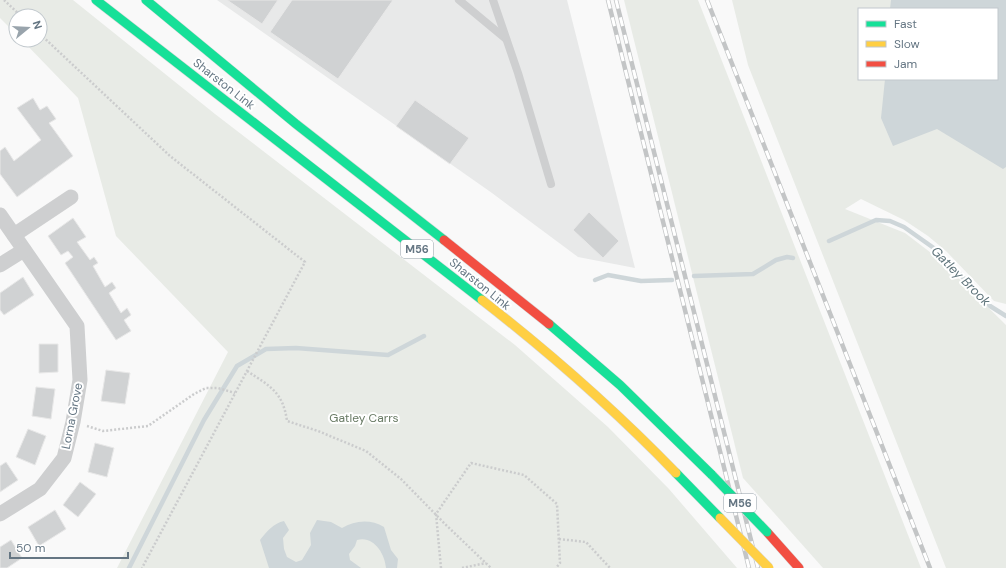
<svg xmlns="http://www.w3.org/2000/svg" width="1006" height="568" viewBox="0 0 1006 568" font-family="'DM Sans',sans-serif">
  <style>
    .built { fill: #e8e9e9 }
    .green { fill: #e8ebe6; fill-rule: evenodd }
    .water { fill: #ced6d9 }
    .lines { fill: none; stroke-linecap: round; stroke-linejoin: round }
    .stream { stroke: #ced6d9; stroke-width: 4.5 }
    .building { fill: #d0d2d3; stroke: #e8e8e8 }
    .fast-casing { stroke: #d5d6d6; stroke-width: 10 }
    .slow-casing { stroke: #d5d6d6; stroke-width: 10 }
    .jam-casing { stroke: #d5d6d6; stroke-width: 10 }
    .path { stroke: #cbcccd; stroke-width: 2.5; stroke-dasharray: 2 2; stroke-linecap: butt }
    .lane { stroke: #cecfd0; stroke-width: 8 }
    .street { stroke: #cecfd0; stroke-width: 15 }
    .fast { stroke: #16e098; stroke-width: 9 }
    .slow { stroke: #ffcf43; stroke-width: 9 }
    .jam { stroke: #f24e42; stroke-width: 9 }
    .rail-casing { stroke: #c3c5c6; stroke-width: 4.5 }
    .rail { stroke: #fff; stroke-width: 3; stroke-dasharray: 9; stroke-linecap: butt }
    .fast-bridge-casing { stroke: #d5d6d6; stroke-width: 10; stroke-linecap: butt }
    .slow-bridge-casing { stroke: #d5d6d6; stroke-width: 10; stroke-linecap: butt }
    .fast-bridge { stroke: #16e098; stroke-width: 9 }
    .slow-bridge { stroke: #ffcf43; stroke-width: 9 }
    .labels { text-anchor: middle; dominant-baseline: central; stroke-width: 4; stroke-linejoin: round; paint-order: stroke }
    .shield { fill: #fff; stroke: #939fa8; stroke-width: 1 }
    .shield-label { font-size: 11px; font-weight: bold; fill: #657683 }
    .street-label { font-size: 12px; fill: #657683; stroke: #fff }
    .park-label { font-size: 12px; fill: #687a64; stroke: #fff }
    .water-label { font-size: 13px; font-style: italic; fill: #60757c; stroke: #fff }
  </style>
  <rect width="100%" height="100%" fill="#f9f9f9"/>
  <path class="built" d="M217 0H567L635 268 578 257 492 193Z"/>
  <g class="green">
    <path d="M0 0H73L215 114 515 345 608 427 669 489 737 568H117L228 352 116 236 78 98 22 40H40V16H16V34L0 18Z"/>
    <path d="M624 0H698L921 568H823L743 478Z"/>
    <path d="M732 0H1006V304L994 301 946 251 928 236 904 220 861 199 845 209 905 233 939 259 1006 325V568H946L748 65ZM859 9H997V79H859Z"/>
  </g>
  <g class="water">
    <path d="M891 0H1006V167L1003 169 937 129 893 146 881 118 885 79H997V9H890Z"/>
    <path d="M317 520 331 522 342 528C355 520 371 519 384 527L391 550 398 559 397 568H386C385 553 373 535 357 540L355 546 349 554 350 560 361 568H269L260 540C266 532 274 523 284 521L289 530 283 538 284 549 287 557 296 562 302 560 311 545 310 533Z"/>
  </g>
  <g class="lines">
    <g class="stream">
      <path d="M829 241 876 220 890 221 904 227 938 251 990 306 1006 316"/>
      <path d="M694 276 753 274 776 260 787 257 793 258"/>
      <path d="M595 280 608 275 641 281 672 280"/>
      <path d="M129 568 204 420 237 366 266 349 296 348 388 355 424 336"/>
    </g>
  </g>
  <g class="building">
    <path d="M227 0H278L262 24Z"/>
    <path d="M292 0H393L338 79 270 32Z"/>
    <path d="M33 98 40 110 47 106 56 119 49 123 73 156 17 197 0 174V151L5 147 14 161 41 140 17 108Z"/>
    <path d="M415 100 469 138 450 164 396 126Z"/>
    <path d="M589 212 619 241 603 258 573 230Z"/>
    <path d="M73 218 86 237 77 242 90 260 94 257 98 263 93 266 105 287 112 282 116 288 109 293 121 313 127 308 131 315 124 320 131 331 116 340 65 263 73 257 68 251 61 255 48 236Z"/>
    <path d="M23 277 34 295 4 315 0 310V293Z"/>
    <path d="M39 344H58V372L39 373Z"/>
    <path d="M106 370 130 373 125 404 101 401Z"/>
    <path d="M36 387 55 389 51 419 32 416Z"/>
    <path d="M28 429 46 436 35 465 16 457Z"/>
    <path d="M95 443 114 448 107 477 88 472Z"/>
    <path d="M6 462 18 480 0 492V466Z"/>
    <path d="M80 482 96 494 78 517 63 505Z"/>
    <path d="M55 510 66 529 39 546 28 527Z"/>
    <path d="M11 540 22 558 7 568H0V547Z"/>
  </g>
  <g class="lines">
    <g class="fast-casing">
      <g id="fast">
        <path d="M96 0 482 300"/>
        <path d="M146 0 296 124 444 240"/>
        <path d="M549 324 620 385 712 475"/>
        <path d="M676 473 720 518"/>
      </g>
    </g>
    <g class="slow-casing">
      <path id="slow" d="M482 300C550 353 616 411 676 473"/>
    </g>
    <g class="jam-casing">
      <g id="jam">
        <path d="M444 240 549 324"/>
        <path d="M767 532 799 568"/>
      </g>
    </g>
    <g class="path">
      <path d="M4 0 21 16"/>
      <path d="M40 34 170 156 305 262 142 568"/>
      <path d="M247 371C270 386 283 392 287 421L318 431 366 451 401 479 446 525 491 568"/>
      <path d="M87 426 103 431 148 426 194 394 206 388H218L235 393"/>
      <path d="M559 539 586 542 610 568"/>
      <path d="M441 568 436 514 471 463 524 475 557 504 560 563 556 568"/>
      <path d="M462 568 486 563"/>
    </g>
    <g class="lane">
      <path d="M459 0 506 39"/>
      <path d="M493 0 518 73 551 184"/>
    </g>
    <g class="street">
      <path d="M0 215 77 326 80 380 73 422 64 458 40 489 0 514"/>
      <path d="M14 235 71 197"/>
      <path d="M0 265 24 250"/>
    </g>
    <use href="#fast" class="fast"/>
    <use href="#slow" class="slow"/>
    <use href="#jam" class="jam"/>
    <g class="rail-casing">
      <g id="rail">
        <path d="M608 0 749 568"/>
        <path d="M616 0 758 568"/>
        <path d="M707 0 930 568"/>
      </g>
    </g>
    <use href="#rail" class="rail"/>
    <g class="fast-bridge-casing">
      <path id="fast-bridge" d="M712 475 767 532"/>
    </g>
    <g class="slow-bridge-casing">
      <path id="slow-bridge" d="M720 518 769 568"/>
    </g>
    <use href="#fast-bridge" class="fast-bridge"/>
    <use href="#slow-bridge" class="slow-bridge"/>
  </g>
  <g class="labels">
    <g class="shield">
      <rect x="401" y="240" width="32" height="18" rx="3"/>
      <rect x="724" y="494" width="32" height="18" rx="3"/>
    </g>
    <g class="shield-label">
      <text x="417" y="249">M56</text>
      <text x="740" y="503">M56</text>
    </g>
    <g class="street-label">
      <text transform="translate(224 84) rotate(38)">Sharston Link</text>
      <text transform="translate(480 284) rotate(39)">Sharston Link</text>
      <text transform="translate(72 416) rotate(-79)">Lorna Grove</text>
    </g>
    <g class="park-label">
      <text x="364" y="418">Gatley Carrs</text>
    </g>
    <g class="water-label">
      <text transform="translate(961 276) rotate(45)">Gatley Brook</text>
    </g>
  </g>
  <rect x="858" y="8" width="140" height="72" fill="#ffffff" stroke="#c1c8cd"/>
  <rect x="866" y="21" width="20" height="6" fill="#16e098" stroke="#c1c8cd"/>
  <text x="894" y="28" font-size="12" fill="#657683">Fast</text>
  <rect x="866" y="41" width="20" height="6" fill="#ffcf43" stroke="#c1c8cd"/>
  <text x="894" y="48" font-size="12" fill="#657683">Slow</text>
  <rect x="866" y="61" width="20" height="6" fill="#f24e42" stroke="#c1c8cd"/>
  <text x="894" y="68" font-size="12" fill="#657683">Jam</text>
  <g transform="translate(28 28) rotate(72)"><circle r="19" fill="#ffffff" stroke="#c1c8cd"/>
  <path d="M0-3L7 15L0 10L-7 15Z" fill="#99a4ac"/>
  <text y="-6" font-size="11" font-weight="bold" text-anchor="middle" fill="#657683">N</text>
  </g>
  <path d="M10 552v6h118v-6" fill="none" stroke="#657683" stroke-width="2"/>
  <text x="16" y="552" font-size="12" fill="#657683" stroke="#ffffff" stroke-width="3" paint-order="stroke">50 m</text>
</svg>
